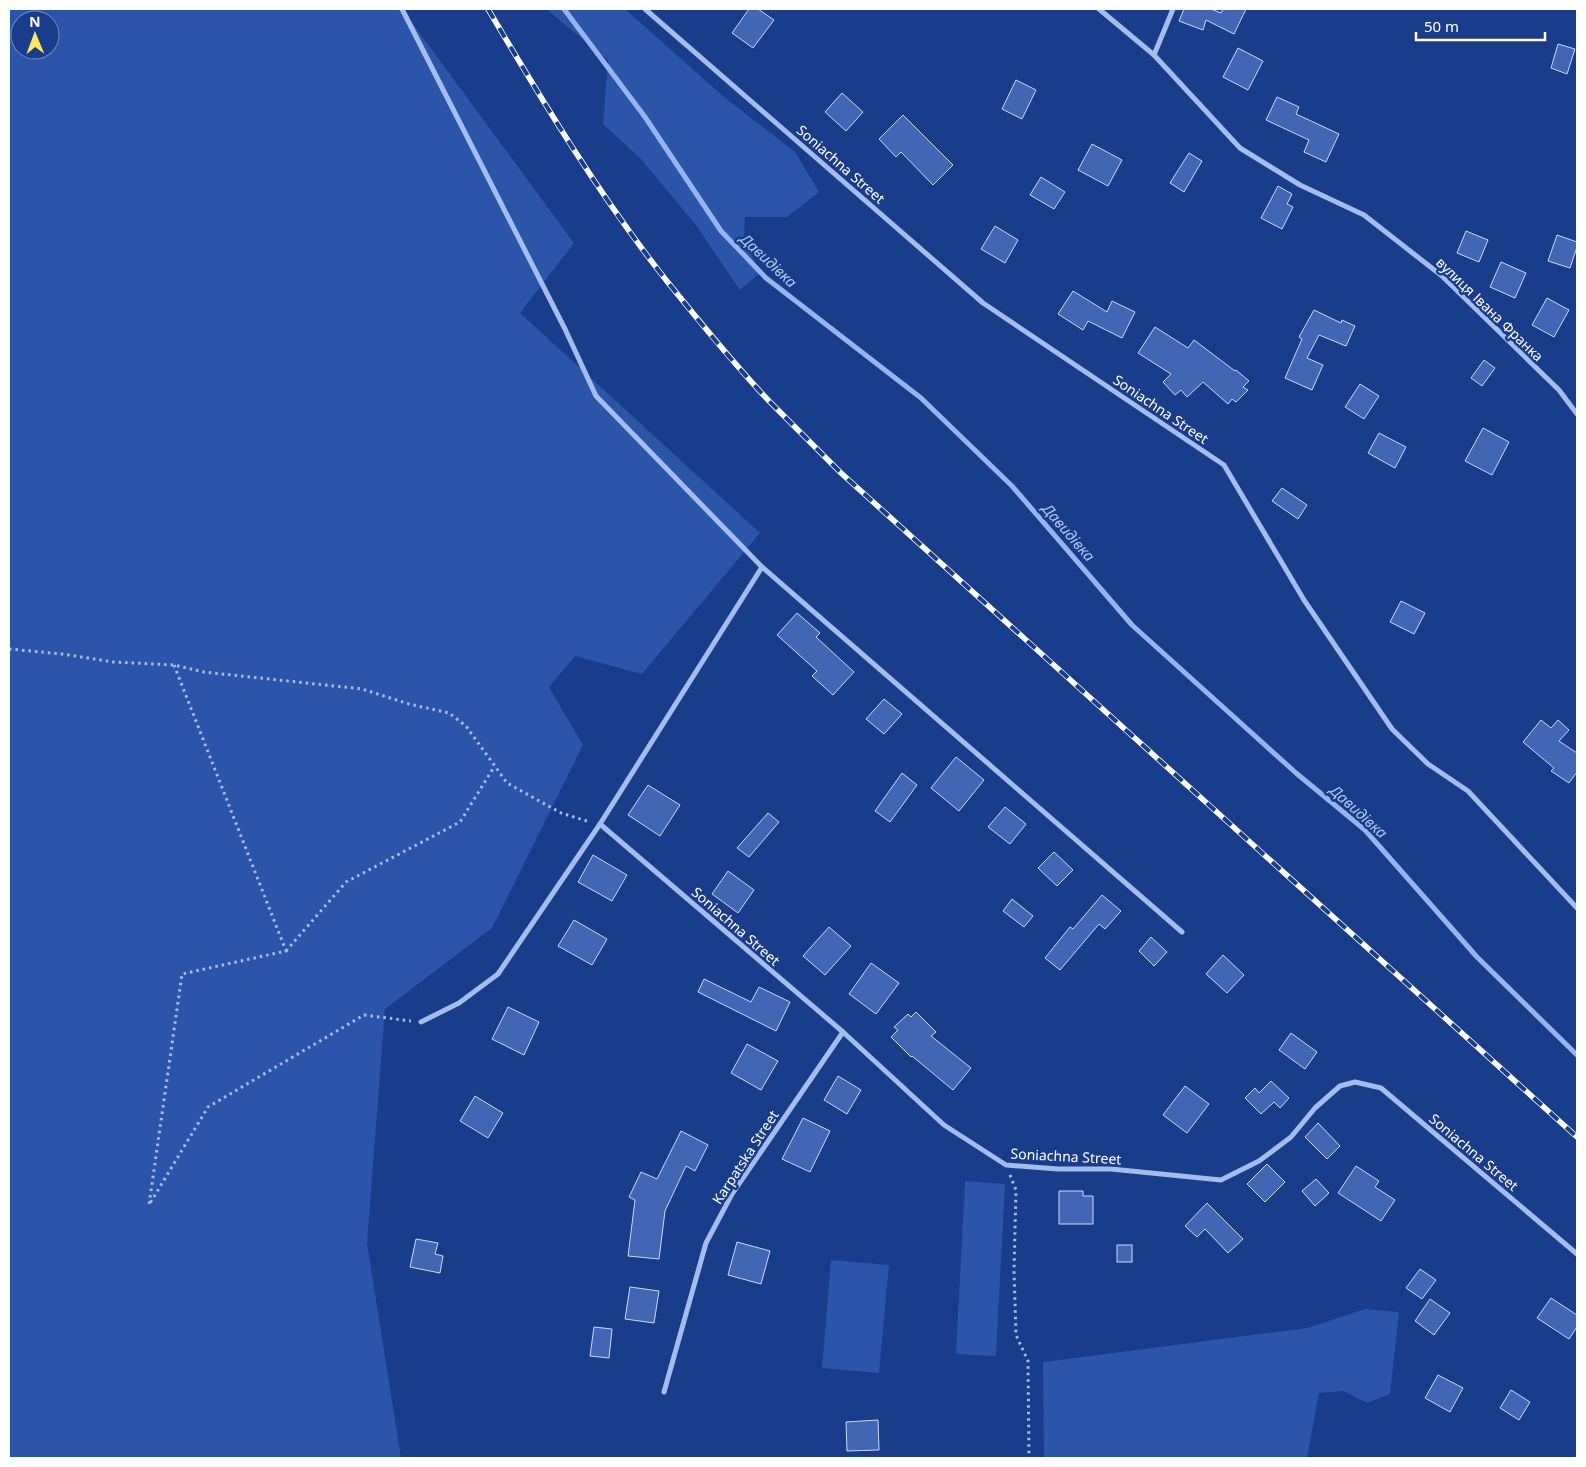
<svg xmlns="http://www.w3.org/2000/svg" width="1586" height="1467" viewBox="0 0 1586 1467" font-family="'Noto Sans',sans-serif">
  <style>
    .green { fill: #2c54a9; fill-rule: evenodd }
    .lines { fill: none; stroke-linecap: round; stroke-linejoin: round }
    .stream { stroke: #97b4f0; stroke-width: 5 }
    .building { fill: #4266b4; stroke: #cad9fa }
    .path { stroke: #a4bcee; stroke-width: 3; stroke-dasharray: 2.5 4; stroke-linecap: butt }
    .street { stroke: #a4bcee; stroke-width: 5 }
    .rail-casing { stroke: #fff; stroke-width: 5.5 }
    .rail { stroke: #193c8b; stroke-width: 4; stroke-dasharray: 11; stroke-linecap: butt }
    .labels { text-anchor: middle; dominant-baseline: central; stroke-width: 5; stroke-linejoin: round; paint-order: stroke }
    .street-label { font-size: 14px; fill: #fff; stroke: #193c8b }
    .water-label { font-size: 15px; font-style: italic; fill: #b0c6f5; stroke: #193c8b }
  </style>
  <rect width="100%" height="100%" fill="#193c8b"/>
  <g class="green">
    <path d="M9 9H402L574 243 520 313 760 533 642 674 575 656 549 687 583 745 492 928 385 1009 367 1243 401 1458H9ZM20 20H50V50H20Z"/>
    <path d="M546 9H625L724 97 795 152 819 192 787 217H745L744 239 760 273 740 290 695 224 641 159 603 124 608 60Z"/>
    <path d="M965 1181 1005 1184 996 1356 956 1354Z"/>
    <path d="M831 1260 889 1265 879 1373 822 1368Z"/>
    <path d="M1365 1309 1399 1312 1390 1394 1367 1403 1343 1391 1319 1393 1307 1458H1044L1043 1362 1308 1328Z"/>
  </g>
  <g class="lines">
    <path class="stream" d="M564 9 645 117 721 231 766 278 921 398 1012 486 1132 625 1296 773 1365 830 1477 957 1577 1055"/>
  </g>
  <g class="building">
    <path d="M749 9H758L774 20 753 48 732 33Z"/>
    <path d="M1184 9H1211L1221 13 1223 9H1246L1234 34 1206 20 1203 30 1179 21Z"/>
    <path d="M1558 44 1575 49 1567 74 1551 68Z"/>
    <path d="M1238 48 1263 61 1248 90 1223 77Z"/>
    <path d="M1016 80 1036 90 1022 119 1002 109Z"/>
    <path d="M842 93 863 112 846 131 825 112Z"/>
    <path d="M1277 97 1299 107 1296 114 1339 134 1326 162 1304 152 1309 140 1266 120Z"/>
    <path d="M903 115 953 165 933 185 901 152 896 157 879 139Z"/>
    <path d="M1092 144 1122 160 1108 186 1078 170Z"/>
    <path d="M1189 153 1202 161 1184 192 1170 183Z"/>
    <path d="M1041 177 1065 192 1054 209 1030 195Z"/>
    <path d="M1278 186 1292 194 1287 204 1293 207 1282 229 1261 218Z"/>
    <path d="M995 226 1018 240 1005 263 981 249Z"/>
    <path d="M1466 231 1488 240 1479 262 1457 253Z"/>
    <path d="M1557 235 1577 242V247L1570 268 1548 261Z"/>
    <path d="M1501 262 1526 273 1515 298 1490 287Z"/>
    <path d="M1073 291 1107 312 1112 301 1135 312 1122 338 1088 321 1083 330 1058 314Z"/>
    <path d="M1547 298 1569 310 1554 337 1532 325Z"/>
    <path d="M1314 310 1341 323 1342 320 1355 326 1346 346 1319 335 1307 358 1323 365 1312 390 1285 378 1302 339 1299 337Z"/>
    <path d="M1155 327 1188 348 1194 340 1235 371 1236 370 1249 381 1243 387 1248 390 1236 402 1232 399 1228 404 1203 382 1187 397 1181 390 1175 395 1163 382 1171 374 1138 353Z"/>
    <path d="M1484 360 1495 368 1482 386 1471 378Z"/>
    <path d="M1360 384 1379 396 1364 419 1345 407Z"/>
    <path d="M1483 428 1509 442 1492 475 1465 461Z"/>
    <path d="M1379 433 1406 447 1395 468 1368 453Z"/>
    <path d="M1282 488 1307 505 1298 519 1272 501Z"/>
    <path d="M1401 601 1425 613 1414 634 1390 622Z"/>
    <path d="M797 613 820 633 816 637 854 672 833 695 812 676 817 671 777 635Z"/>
    <path d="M884 699 902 714 884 734 866 719Z"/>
    <path d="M1541 720 1551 728 1558 720 1569 730 1559 741 1577 753V772L1569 783 1551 771 1554 768 1523 742Z"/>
    <path d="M956 757 984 780 959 811 931 788Z"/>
    <path d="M902 773 917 785 890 822 875 811Z"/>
    <path d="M648 785 680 805 660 836 628 815Z"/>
    <path d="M1005 807 1026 824 1010 844 988 827Z"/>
    <path d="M768 813 779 822 749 857 737 848Z"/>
    <path d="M1054 852 1073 870 1057 886 1038 868Z"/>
    <path d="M593 855 627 875 612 901 578 882Z"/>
    <path d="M728 871 754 890 738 913 712 894Z"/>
    <path d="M1102 895 1121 911 1105 929 1099 924 1060 970 1045 958 1070 927 1073 929Z"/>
    <path d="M1012 899 1033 916 1024 927 1003 911Z"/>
    <path d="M574 920 607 939 592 965 558 946Z"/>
    <path d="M829 927 851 946 825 975 803 956Z"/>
    <path d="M1151 937 1167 952 1154 966 1139 951Z"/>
    <path d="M1223 955 1244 975 1227 993 1206 974Z"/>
    <path d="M871 963 899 983 876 1014 849 994Z"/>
    <path d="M704 979 751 1002 759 987 790 1002 776 1031 698 992Z"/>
    <path d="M508 1007 539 1022 524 1055 492 1039Z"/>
    <path d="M916 1012 936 1032 931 1036 971 1068 953 1090 912 1056 911 1057 891 1037 898 1030 894 1027 908 1014 911 1017Z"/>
    <path d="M1291 1033 1317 1052 1305 1069 1279 1050Z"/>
    <path d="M747 1044 778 1061 761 1090 731 1073Z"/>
    <path d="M838 1076 861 1090 847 1114 824 1100Z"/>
    <path d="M1271 1081 1289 1098 1280 1108 1274 1102 1261 1114 1245 1098 1255 1088 1259 1093Z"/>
    <path d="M1185 1086 1209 1104 1187 1133 1163 1115Z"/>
    <path d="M475 1096 503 1113 488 1138 460 1121Z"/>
    <path d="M803 1118 830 1131 810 1172 782 1159Z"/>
    <path d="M1318 1123 1340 1146 1327 1159 1305 1137Z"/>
    <path d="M681 1131 708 1145 695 1171 686 1166 665 1211 659 1259 628 1256 635 1200 629 1197 641 1172 657 1179Z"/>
    <path d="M1267 1164 1285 1182 1265 1202 1247 1184Z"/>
    <path d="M1356 1166 1379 1181 1375 1187 1395 1200 1381 1221 1338 1193Z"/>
    <path d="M1316 1179 1329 1193 1315 1206 1302 1191Z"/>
    <path d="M1059 1191H1083V1196H1093V1224H1059Z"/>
    <path d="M1207 1203 1243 1239 1228 1253 1205 1229 1197 1237 1185 1226Z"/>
    <path d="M416 1239 438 1243 435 1254 443 1256 440 1273 410 1267Z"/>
    <path d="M737 1242 770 1251 761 1284 728 1275Z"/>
    <rect x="1117" y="1245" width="15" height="17"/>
    <path d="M1420 1269 1436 1280 1422 1299 1406 1288Z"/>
    <path d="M630 1287 659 1291 654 1323 625 1319Z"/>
    <path d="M1551 1298 1577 1315V1327L1569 1339 1537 1318Z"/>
    <path d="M1430 1299 1450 1313 1434 1335 1415 1321Z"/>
    <path d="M594 1327 612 1329 609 1358 590 1356Z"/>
    <path d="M1438 1375 1463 1388 1450 1412 1425 1398Z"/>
    <path d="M1511 1390 1530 1402 1519 1420 1500 1408Z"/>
    <path d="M878 1420 879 1450 847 1451 846 1422Z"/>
  </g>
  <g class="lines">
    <g class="path">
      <path d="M9 649 62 654 113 662 174 665 204 672 362 689 409 704 449 713 466 726 507 783 561 813 590 822"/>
      <path d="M174 665 286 951 182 974 149 1205 208 1107 364 1015 411 1021"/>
      <path d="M286 951 346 882 460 822 494 767"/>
      <path d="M1010 1175 1016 1190 1014 1271 1016 1335 1028 1361 1029 1458"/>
    </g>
    <g class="street">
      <path d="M402 9 565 329 596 396 762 567"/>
      <path d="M645 9 983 303 1224 465 1304 600 1392 729 1428 764 1468 791 1577 908"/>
      <path d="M1099 9 1154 55 1240 148 1300 185 1364 215 1442 276 1559 390 1577 414"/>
      <path d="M1154 55 1173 9"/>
      <path d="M600 824 843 1032 944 1125 1006 1165 1058 1169H1111L1221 1180 1259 1161 1291 1137 1315 1108 1340 1086 1355 1082 1381 1088 1577 1254"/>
      <path d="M421 1022 459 1003 498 974 600 824 762 567 1182 932"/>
      <path d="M664 1392 706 1243 732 1194 843 1032"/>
    </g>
    <g class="rail-casing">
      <path id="rail" d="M488 9C543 102 599 195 666 280 699 321 733 363 769 401 793 425 817 449 841 473L1577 1137"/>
    </g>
    <use href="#rail" class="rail"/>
  </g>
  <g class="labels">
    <g class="street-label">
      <text transform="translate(841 164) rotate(41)">Soniachna Street</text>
      <text transform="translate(1490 309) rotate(44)">вулиця Івана Франка</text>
      <text transform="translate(1161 409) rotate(34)">Soniachna Street</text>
      <text transform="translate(736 926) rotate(41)">Soniachna Street</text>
      <text transform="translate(1474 1152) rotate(40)">Soniachna Street</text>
      <text transform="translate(1066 1156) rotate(3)">Soniachna Street</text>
      <text transform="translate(745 1157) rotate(-57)">Karpatska Street</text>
    </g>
    <g class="water-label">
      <text transform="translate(769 260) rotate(43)">Давидівка</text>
      <text transform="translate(1069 532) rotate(49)">Давидівка</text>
      <text transform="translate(1359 811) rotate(42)">Давидівка</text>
    </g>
  </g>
  <rect width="1586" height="1467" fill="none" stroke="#ffffff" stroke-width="20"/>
  <g transform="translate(35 35) rotate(359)"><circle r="24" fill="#193c8b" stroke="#758ab9"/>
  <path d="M0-4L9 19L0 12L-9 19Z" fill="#ffe661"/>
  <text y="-8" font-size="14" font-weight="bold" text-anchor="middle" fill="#ffffff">N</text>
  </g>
  <path d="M1416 32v8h129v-8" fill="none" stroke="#ffffff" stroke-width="2.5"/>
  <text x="1424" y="32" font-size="15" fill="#ffffff" stroke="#193c8b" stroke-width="4" paint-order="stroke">50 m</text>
</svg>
